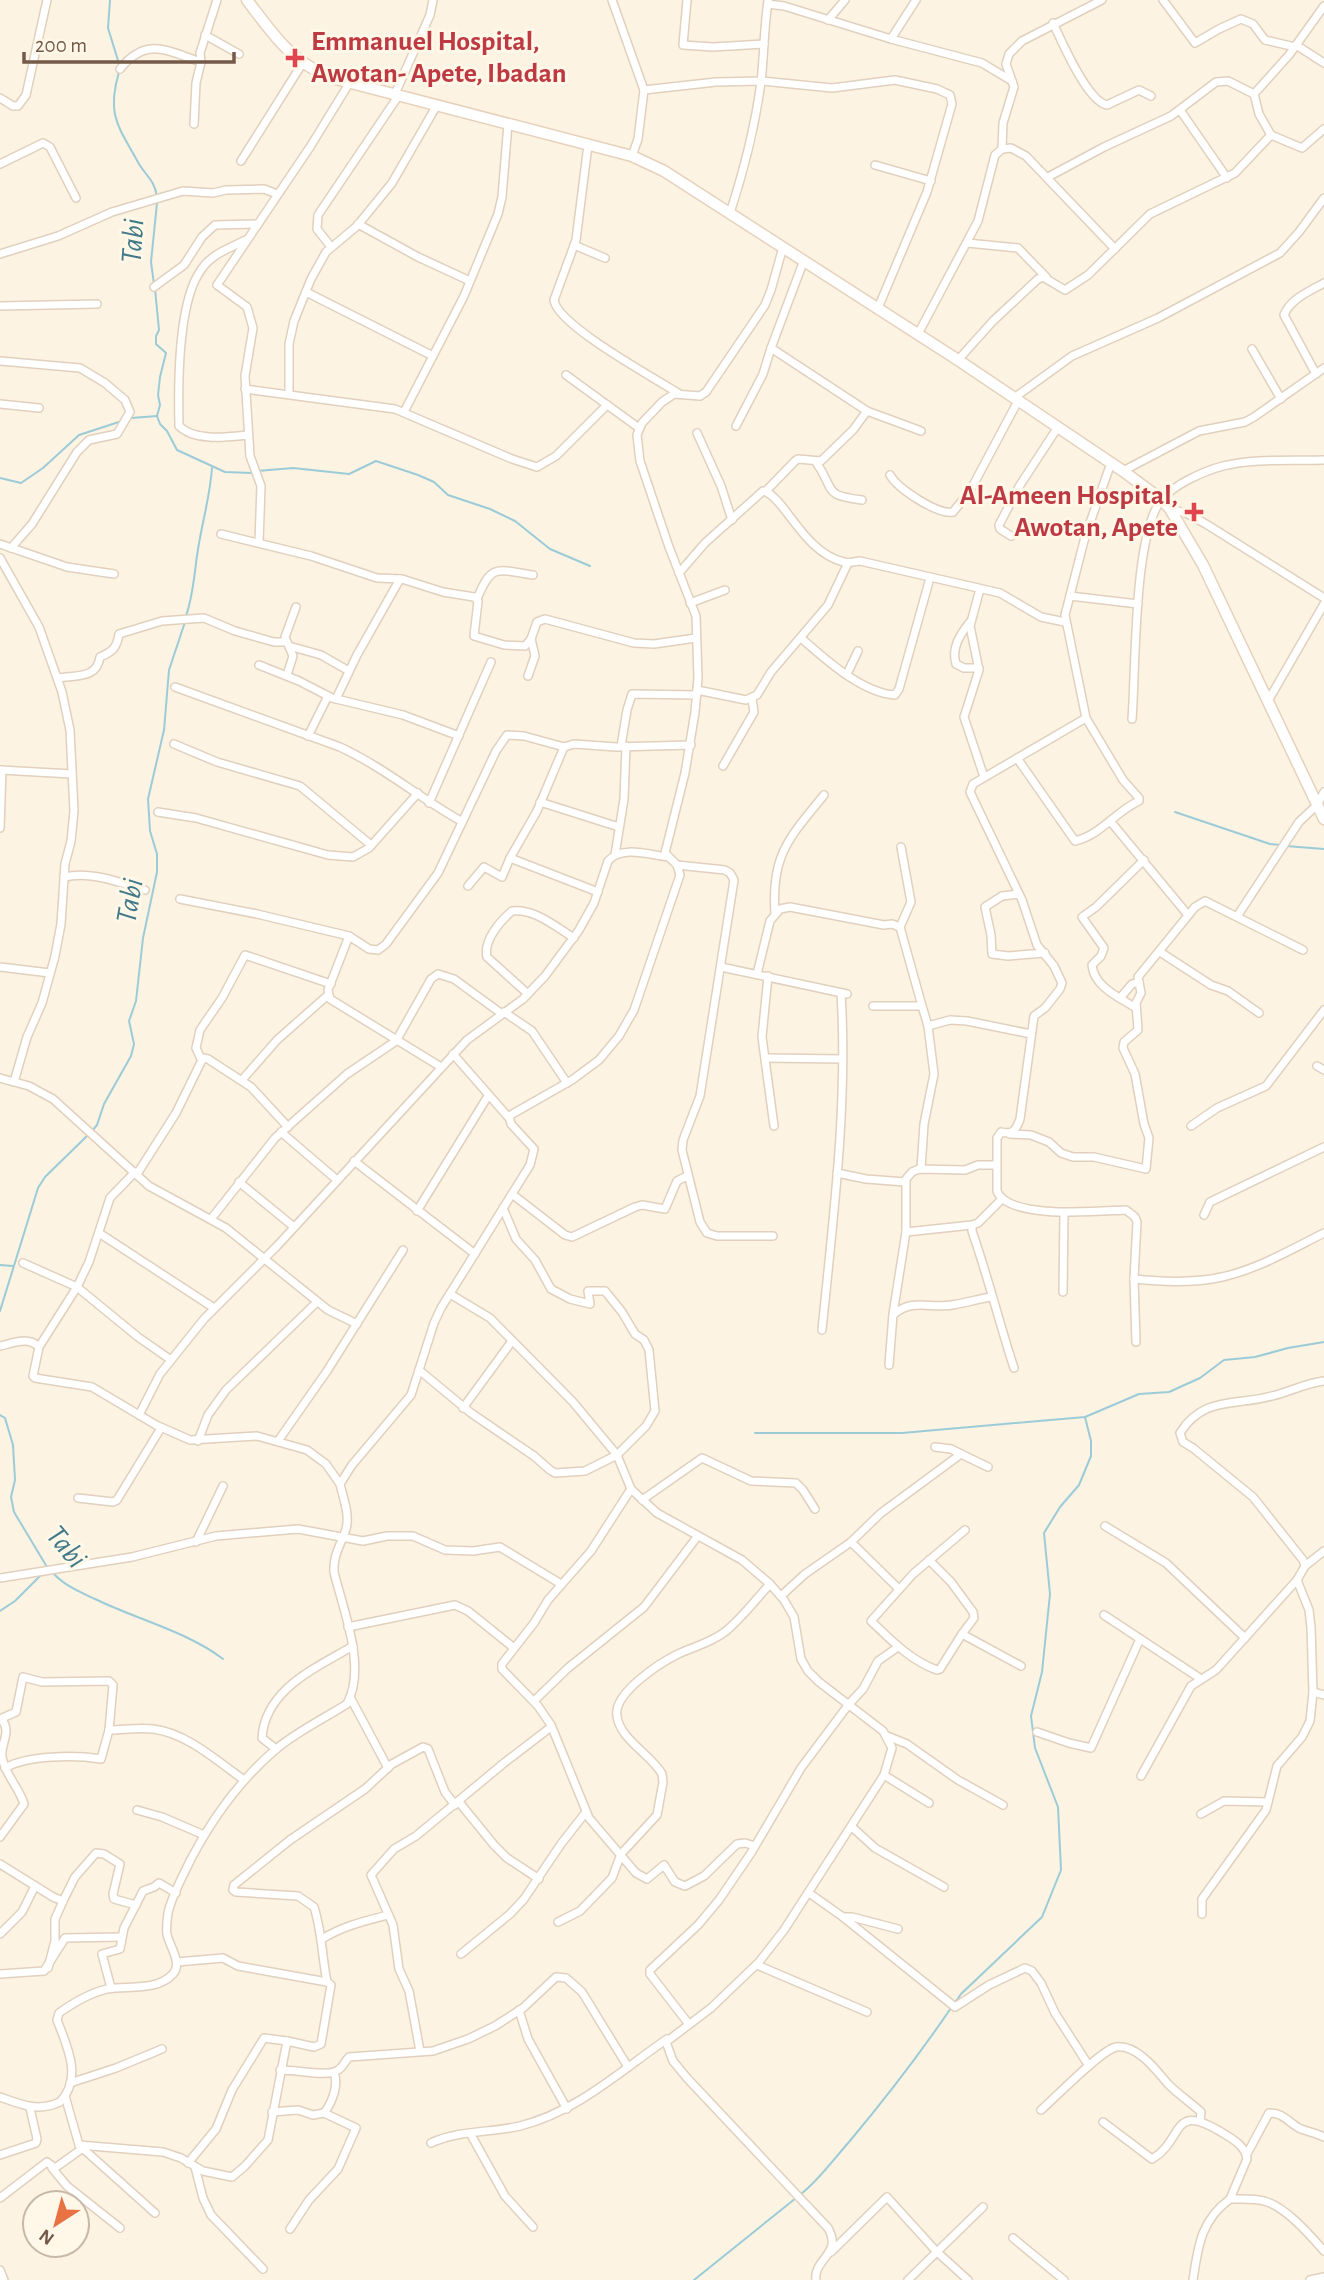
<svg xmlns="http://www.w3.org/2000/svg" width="1324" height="2280" viewBox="0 0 1324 2280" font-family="'Alegreya Sans',sans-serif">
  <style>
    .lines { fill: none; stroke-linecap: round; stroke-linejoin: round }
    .stream { stroke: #9ccbd8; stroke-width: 2 }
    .street-casing { stroke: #e1d0bd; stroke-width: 10 }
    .secondary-casing { stroke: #e6d1bb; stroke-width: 13 }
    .street { stroke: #fff; stroke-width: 7 }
    .secondary { stroke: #fff; stroke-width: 10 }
    .health-dot { fill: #e0444e; stroke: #fff7e8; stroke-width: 2.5 }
    .labels { text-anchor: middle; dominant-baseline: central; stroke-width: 6; stroke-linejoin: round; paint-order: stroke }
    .health-label { font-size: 28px; font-weight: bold; fill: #be3a42; stroke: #fff7e8; text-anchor: start }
    .water-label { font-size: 30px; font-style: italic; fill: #417988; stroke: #fff7e8 }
  </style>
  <rect width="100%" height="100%" fill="#fcf3e2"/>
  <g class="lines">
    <g class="stream">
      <path d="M110 0 108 28 120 67"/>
      <path d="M119 72C106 116 119 127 139 164 147 177 155 181 157 197"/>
      <path d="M154 284 151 262 157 203"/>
      <path d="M155 289 159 330 156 336V344L166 353 160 377 158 395 160 405 157 416 160 424 167 431 177 450 225 472 252 473"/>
      <path d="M131 418 157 416"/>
      <path d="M257 471 293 468 349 474 376 461 418 475 434 482 448 495 490 509 515 521 550 549 590 566"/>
      <path d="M0 478 21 483 43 468 79 435 122 421"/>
      <path d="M186 616C193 596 194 577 197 556 201 526 210 498 212 468"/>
      <path d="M1175 812 1270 844 1281 845"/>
      <path d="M1286 846 1324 849"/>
      <path d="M92 1131 97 1125 104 1104 131 1056 134 1044 129 1021 136 1001 143 938 157 872V854L150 831 148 799 164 730 169 670 185 622"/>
      <path d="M0 1265 13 1266"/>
      <path d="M0 1311 38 1188 45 1177 88 1135"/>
      <path d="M0 1415 5 1418 13 1445 15 1480 11 1497 14 1512 47 1567"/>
      <path d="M755 1433H902L1085 1417 1139 1394 1169 1392 1200 1378 1224 1360 1255 1357 1288 1348 1324 1342"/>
      <path d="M53 1573C65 1586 80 1592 95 1599 136 1619 188 1632 223 1659"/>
      <path d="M0 1611 15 1601 41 1575"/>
      <path d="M954 2004 961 1994 1042 1917 1061 1870 1058 1807 1035 1748 1031 1716 1042 1672 1050 1594 1044 1533 1060 1507 1079 1485 1091 1456V1441L1085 1417"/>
      <path d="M801 2194C819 2180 833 2160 849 2142 885 2099 919 2055 951 2008"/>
      <path d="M694 2280 796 2198"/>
    </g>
    <g class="street-casing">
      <g id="street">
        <path d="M612 0 644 90 638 139 632 156"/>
        <path d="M687 0 683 45 713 47 764 44"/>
        <path d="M1163 0 1195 43 1219 29 1241 19 1253 24 1265 40 1295 47"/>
        <path d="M768 4 784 6 891 39 982 63 1012 81"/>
        <path d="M1324 6 1289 55 1254 94 1259 114 1271 135 1302 148 1324 129"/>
        <path d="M828 20 845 0"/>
        <path d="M1053 23C1062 42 1087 101 1107 105L1139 90 1151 96"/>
        <path d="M205 35 239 54"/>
        <path d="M891 39 916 0"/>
        <path d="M1296 45 1324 63"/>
        <path d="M120 69C146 36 167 51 201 62"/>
        <path d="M644 90 716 82 761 81 832 88 895 80 937 89 950 95 952 104 927 192 878 308"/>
        <path d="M395 94 430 15 433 0"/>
        <path d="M0 98 13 106H18L26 95 47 0"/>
        <path d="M1180 110 1227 178"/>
        <path d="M194 124 196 83 201 62 200 53 217 0"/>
        <path d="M588 145 576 240 554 300C557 325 653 377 678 393"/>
        <path d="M1002 149 1003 123 1014 87 1006 64 1009 54 1022 41 1102 0"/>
        <path d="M241 161 302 64"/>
        <path d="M0 164 43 143 50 147 76 198"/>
        <path d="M875 165 931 181"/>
        <path d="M1048 177 1104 147 1171 116 1216 82 1228 81 1254 94"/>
        <path d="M730 213C744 170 755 127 761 82 764 55 764 28 768 1"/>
        <path d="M358 224 418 257 470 281"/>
        <path d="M246 240C230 248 211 254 201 270 178 302 178 386 179 426 195 442 228 437 248 435"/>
        <path d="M967 243 1018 248 1046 277"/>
        <path d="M574 245 605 258"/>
        <path d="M331 247 317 229 318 215 399 95"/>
        <path d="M0 254 58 236 112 212 183 191 213 193 226 190 264 189 277 194"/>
        <path d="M804 260 771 348 867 411 921 431"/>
        <path d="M154 287 184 265 202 237 215 225 258 224"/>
        <path d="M306 292 433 356"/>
        <path d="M0 306 97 304"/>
        <path d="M918 334 978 221 995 155 1002 149 1011 148 1026 156 1115 249"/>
        <path d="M1252 349 1281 399"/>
        <path d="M958 360 993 321 1038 279 1043 277 1065 290 1088 275 1150 214 1235 173 1271 135"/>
        <path d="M0 361 80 368 105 383 125 400 130 412 117 434 89 440 77 452 32 524 11 548"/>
        <path d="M1316 374 1284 315C1290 299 1310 291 1324 283"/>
        <path d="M566 375 639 428"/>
        <path d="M245 389 395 409 512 459 537 467 556 456 607 405"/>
        <path d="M289 394V344L294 321 311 279 326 252 357 226 392 183 437 105"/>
        <path d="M1014 398 1072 356 1158 318 1280 253 1299 232 1324 198"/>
        <path d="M0 404 39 408"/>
        <path d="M404 412 464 296 498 214 502 197 508 124"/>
        <path d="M736 426 763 374 771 348"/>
        <path d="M697 433 721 486 732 520"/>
        <path d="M816 462C836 491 822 495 862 500"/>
        <path d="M1111 463 1085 537 1065 615 1086 718 973 784 970 792 1022 900 1037 945 1054 966 1062 983 1060 989 1045 1008 1034 1016 1020 1119C1016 1130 1013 1135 1001 1132L997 1138V1191C1008 1220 1099 1211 1126 1210L1135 1217 1137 1222 1134 1279C1162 1282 1195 1283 1222 1277 1258 1269 1292 1249 1324 1233"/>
        <path d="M1123 471 1199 431 1245 422 1254 417 1324 368"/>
        <path d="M890 475C898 489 938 515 953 512L970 491 1018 401"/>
        <path d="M766 491 795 461 798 459 821 461 853 430 867 411"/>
        <path d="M1170 509 1186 513 1206 524 1324 598"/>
        <path d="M221 534 311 556 377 578 402 579 443 592 474 597 478 601 474 636 504 645 525 646 531 639 537 622 545 619 634 643 654 644 696 638"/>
        <path d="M1011 536 1000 529 999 525 1020 485 1058 427"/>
        <path d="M259 542 261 486 250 456 245 376 253 328 247 307 217 285 310 147 350 82"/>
        <path d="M0 544 67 567 114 574"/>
        <path d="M0 558 39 627 62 692 70 730 74 811 71 841 65 864 61 924 55 956 42 1003 27 1037 14 1082"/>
        <path d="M679 573 705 543 763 491C784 495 803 553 844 562 849 564 855 561 860 561L1000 593 1041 617 1065 622"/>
        <path d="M980 589 970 626 979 670 964 717 984 777"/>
        <path d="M1070 596 1138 604"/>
        <path d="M477 599C492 562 497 570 533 575"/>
        <path d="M690 603 725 590"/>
        <path d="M969 623C960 635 951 648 956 664L964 668H979"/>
        <path d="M801 638C825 659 862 693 895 695L899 689 930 578"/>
        <path d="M289 646 321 655 349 671"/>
        <path d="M259 665 299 681 332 698 403 715 459 736"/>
        <path d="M847 674 858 651"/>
        <path d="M287 675 293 656 285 637 296 607"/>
        <path d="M528 676 535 656 531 639"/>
        <path d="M58 678C76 675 97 679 100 657 112 652 117 648 119 634L162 621 204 618 235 631 274 642H286"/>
        <path d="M175 687 340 747C383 767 420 798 461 821"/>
        <path d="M697 690 746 700 757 695 771 672 828 605 848 563"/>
        <path d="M336 699 357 655 400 579"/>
        <path d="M1268 701 1324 604"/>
        <path d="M1132 719C1136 670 1133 534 1162 499 1175 484 1204 471 1223 466 1254 458 1291 461 1324 460"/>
        <path d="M308 736 328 696"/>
        <path d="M174 744 217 762 300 786 371 845"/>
        <path d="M621 746 627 710 632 694 697 695"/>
        <path d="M1017 758 1075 841C1101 835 1116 811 1139 801V798L1123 780 1086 718"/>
        <path d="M723 766 754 712 752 699"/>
        <path d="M0 770 72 774"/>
        <path d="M540 802 619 827"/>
        <path d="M429 803 491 662"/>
        <path d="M158 812 196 818 328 855 353 857 369 848 418 793"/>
        <path d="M1111 822 1188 915"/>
        <path d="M0 828 2 770"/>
        <path d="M615 855 624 799 626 746"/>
        <path d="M510 858 537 811 564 747"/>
        <path d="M677 865 725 870 730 873 734 880 700 1096 683 1140 682 1150 700 1222 707 1233 717 1236H773"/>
        <path d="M64 877C92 871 118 882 145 890"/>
        <path d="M468 886 484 867 502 877 510 858 598 892"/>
        <path d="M1019 894 1002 896 985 907 991 935 992 954 1008 956 1045 953"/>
        <path d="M180 899 257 914 349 936"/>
        <path d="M775 913C771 855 789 838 824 795"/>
        <path d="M1238 915 1299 822 1317 805 1324 792"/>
        <path d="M900 927 911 902 901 847"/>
        <path d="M1160 952 1211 985 1228 991 1259 1013"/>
        <path d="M0 967 50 973"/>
        <path d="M721 967 847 994"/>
        <path d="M757 974 770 921 780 909 790 907 884 925 892 924 900 927 922 1006"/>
        <path d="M768 976 762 1037 774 1126"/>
        <path d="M528 994 487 957C483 941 500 921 512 911 534 908 556 927 574 938"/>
        <path d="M1120 998 1132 984 1139 982"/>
        <path d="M873 1006H922L928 1026 934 1074 924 1124 921 1169"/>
        <path d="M1136 1008C1119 997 1094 987 1092 965L1101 956 1104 948 1082 917 1096 907 1144 860"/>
        <path d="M504 1012 532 1031 567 1083"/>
        <path d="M928 1026 950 1020 967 1021 1031 1034"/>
        <path d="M453 1054 509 1118"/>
        <path d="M765 1058 842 1059"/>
        <path d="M201 1059 196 1048 200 1030 222 998 245 955 331 984"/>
        <path d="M1317 1066 1324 1070"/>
        <path d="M441 1067 330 999 328 990 349 936 369 949 378 950 386 944 438 873 496 751 507 735 524 736 564 747 574 744 616 747 691 745"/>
        <path d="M0 1078 29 1086 53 1099 149 1186 226 1228 328 1310 357 1324"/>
        <path d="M242 1080 277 1040 328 995"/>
        <path d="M1191 1126 1217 1108 1266 1086 1324 1010"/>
        <path d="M281 1132 337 1180"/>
        <path d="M1010 1134 1031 1135 1049 1142 1061 1153 1073 1157H1094L1146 1169 1149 1138 1144 1124 1135 1074 1123 1048 1124 1042 1138 1030 1136 1003 1141 993 1138 977 1195 907 1205 901 1303 950"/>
        <path d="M354 1161 475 1254"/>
        <path d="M837 1173 866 1179 905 1182"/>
        <path d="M137 1174 176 1113 203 1058 208 1059 251 1087 288 1127"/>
        <path d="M239 1182 294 1227"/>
        <path d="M512 1194 565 1235 572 1237 635 1207 642 1205 665 1209 677 1181 687 1176"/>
        <path d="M1001 1200 978 1223 972 1225V1231C988 1277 999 1322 1014 1368"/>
        <path d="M417 1211 488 1096"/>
        <path d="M1204 1215 1210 1202 1324 1147"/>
        <path d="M211 1219 275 1138 347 1074 396 1041 431 979 438 974 454 979 502 1014"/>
        <path d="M906 1232 972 1225"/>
        <path d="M99 1233 214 1308"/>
        <path d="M23 1263 77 1287 138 1337 171 1360"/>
        <path d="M1134 1279 1136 1342"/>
        <path d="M1063 1292 1064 1213"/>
        <path d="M450 1294 490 1318 573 1402 617 1455 631 1489 657 1513 742 1560 770 1584 784 1600 794 1617 801 1659 808 1671 819 1682 883 1731 892 1748 884 1775 784 1930 759 1962 711 2008 666 2042 673 2061 687 2078 828 2228C843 2254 813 2259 816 2280"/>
        <path d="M894 1314C913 1298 931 1309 952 1305 965 1303 978 1299 991 1297"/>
        <path d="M822 1330C833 1219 848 1105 841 993"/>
        <path d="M0 1346C14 1343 28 1336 39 1347L33 1376 35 1378 92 1387 156 1425 190 1440 257 1436 307 1450 326 1464 340 1484"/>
        <path d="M39 1347 77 1287 89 1262 110 1198 135 1172"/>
        <path d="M889 1365 893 1314 906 1232V1179L912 1172 919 1169 965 1170 978 1165H996"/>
        <path d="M419 1370 471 1413 534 1456 550 1470 555 1473 585 1471 617 1455 646 1426 655 1411 649 1350 644 1340 635 1334 622 1312 605 1291H588L590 1304 570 1299 551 1289 535 1260 516 1239 503 1208"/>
        <path d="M463 1408 512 1341"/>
        <path d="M139 1415 160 1374 204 1319 277 1246 467 1040 523 999 545 976 579 930 594 903 608 861C622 845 649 855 668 857"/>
        <path d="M198 1441 208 1415 226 1390 317 1302"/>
        <path d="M278 1441 327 1371 403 1250"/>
        <path d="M961 1454 988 1467"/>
        <path d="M631 1489 591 1551 548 1600 534 1623 502 1664V1669L538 1706 551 1725 589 1818 636 1873 647 1879 664 1865 675 1882 685 1886 704 1876 737 1844 745 1843 755 1846"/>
        <path d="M78 1498 113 1502 117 1500 161 1428"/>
        <path d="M642 1500 702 1458 751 1481 796 1483 803 1490 815 1509"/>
        <path d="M1105 1526 1166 1563 1245 1638"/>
        <path d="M965 1530 913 1574 871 1621C891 1640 911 1661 937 1670L940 1669 962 1634 1021 1666"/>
        <path d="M196 1542 223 1486"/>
        <path d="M851 1542 899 1589"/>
        <path d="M929 1560 951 1582 973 1612 974 1618 962 1634"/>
        <path d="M1305 1566 1324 1551"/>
        <path d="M0 1578 132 1557 216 1536 298 1529 363 1541 387 1536H413L445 1550 473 1551 500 1547 561 1584"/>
        <path d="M781 1596 805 1574 851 1542 881 1513 961 1454 951 1449 935 1447"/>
        <path d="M1104 1615 1201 1679"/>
        <path d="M348 1627 455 1605 468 1611 514 1648"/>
        <path d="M1313 1692 1324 1695"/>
        <path d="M350 1697 388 1768"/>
        <path d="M534 1701 568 1668 644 1607 697 1537"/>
        <path d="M0 1719 16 1712 23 1677 42 1682 109 1681 113 1685 109 1730 101 1759C75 1755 28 1755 5 1768"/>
        <path d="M109 1730C123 1730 139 1727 153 1729 187 1733 217 1761 244 1780"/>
        <path d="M1037 1732 1069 1743 1091 1748 1140 1639"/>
        <path d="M887 1736 907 1744 958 1780 1003 1805"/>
        <path d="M276 1749 262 1738C265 1689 316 1668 353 1646"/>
        <path d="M884 1775 929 1803"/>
        <path d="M1141 1776 1191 1686 1216 1670 1297 1580"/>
        <path d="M459 1802 494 1845 507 1858 539 1879"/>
        <path d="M137 1810 162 1817 204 1835"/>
        <path d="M1201 1814 1224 1801 1268 1802"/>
        <path d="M852 1827 875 1848 944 1887"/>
        <path d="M0 1837 24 1804C19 1787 5 1775 2 1757 0 1744 12 1732 2 1720"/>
        <path d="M0 1864 53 1897 63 1901"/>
        <path d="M809 1893 843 1917H852L898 1929"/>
        <path d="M1202 1914V1899L1266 1810 1277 1766 1302 1737 1310 1721 1313 1692 1311 1627 1309 1610 1297 1580 1305 1566 1303 1560 1253 1497 1193 1448 1183 1442 1180 1433C1203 1396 1235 1406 1272 1396 1289 1392 1306 1383 1324 1381"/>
        <path d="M843 1917 955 2007 989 1985 1025 1968 1032 1971 1041 1983 1055 2013 1089 2066"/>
        <path d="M558 1922 580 1911 612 1878 621 1854 657 1815 663 1782 662 1774C651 1754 620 1740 617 1716 613 1693 660 1663 678 1654 695 1646 711 1643 726 1631 742 1618 756 1599 770 1584"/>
        <path d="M0 1934 22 1912 35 1886"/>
        <path d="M322 1939C343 1926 365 1921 388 1915"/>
        <path d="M461 1954 510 1914 524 1899 561 1844 586 1812"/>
        <path d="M757 1965 867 2012"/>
        <path d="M48 1968 55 1941V1919L63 1901 75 1877 96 1853 104 1854 120 1864 113 1894 114 1899 136 1905"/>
        <path d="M0 1974 44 1971 65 1938 121 1937"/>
        <path d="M327 1982C322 1957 322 1932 314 1907L298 1896 236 1892 233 1890 234 1885 290 1840 365 1789 392 1764 423 1747 428 1749 445 1792 455 1805"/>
        <path d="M111 1988 102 1954 120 1949 124 1928 143 1891 154 1887 159 1883 176 1893"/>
        <path d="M519 2010 528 2039 567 2109"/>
        <path d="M688 2023 650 1974V1970L698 1925 719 1900 751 1853 801 1768 849 1704 863 1689 878 1661 898 1647"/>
        <path d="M420 2051 409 1991 399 1969 393 1925 371 1875 394 1849 416 1836 504 1763 551 1727"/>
        <path d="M280 2070C294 2069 329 2078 338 2070 343 2067 345 2061 349 2057L433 2051 468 2039 495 2026 523 2008 556 1977 566 1978 582 1992 628 2067"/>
        <path d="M70 2083 116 2068 162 2049"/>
        <path d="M65 2096 79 2145 155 2213"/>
        <path d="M0 2097C22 2105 38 2112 60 2102 83 2078 67 2046 57 2020L59 2013C73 2003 90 1993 107 1989 128 1985 156 1992 173 1974 183 1963 169 1946 167 1934 166 1927 167 1920 168 1913 172 1895 183 1876 191 1859 213 1817 239 1781 275 1750 296 1732 323 1719 347 1704 367 1667 343 1610 334 1572 333 1554 341 1545 346 1529 350 1514 343 1498 340 1484L352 1465 411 1395 434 1323 441 1308 530 1165 534 1149 511 1124 509 1116 572 1080 599 1060 619 1036 634 1010 680 875 677 865 665 853 685 773 695 712 698 678 696 616 669 547 640 461 637 435 642 423 662 402 674 394 700 396 706 392 765 305 771 290 783 247"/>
        <path d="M1041 2110C1056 2097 1101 2050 1116 2047 1137 2044 1157 2071 1168 2084 1178 2094 1191 2103 1201 2112L1200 2121"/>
        <path d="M272 2112 298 2110 313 2115 324 2113 356 2128 338 2169 309 2200 290 2229"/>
        <path d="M324 2113C332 2103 339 2085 334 2072"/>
        <path d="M1103 2122 1152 2159C1186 2139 1169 2099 1226 2135 1236 2141 1246 2148 1247 2159L1230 2199"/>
        <path d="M470 2133 505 2196 533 2227"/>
        <path d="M431 2143C459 2130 490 2133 520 2126 578 2111 619 2072 667 2039"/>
        <path d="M79 2145 163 2152 181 2158 203 2171 232 2177 245 2166 268 2140 287 2041 314 2047 321 2044 331 1985 327 1982 238 1966 223 1958 177 1962"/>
        <path d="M1247 2154 1269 2113C1283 2112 1290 2124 1301 2129 1309 2132 1316 2133 1324 2137"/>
        <path d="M0 2155 36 2143 37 2139 30 2108"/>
        <path d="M188 2163 216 2129 232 2090 264 2038 287 2041"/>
        <path d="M195 2167 203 2198 211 2215 263 2269"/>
        <path d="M52 2168 67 2186 120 2228"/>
        <path d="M0 2198 47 2162 55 2168 83 2148"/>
        <path d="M1013 2238 1064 2280"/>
        <path d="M831 2252 887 2197 936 2251 968 2280"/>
        <path d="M0 2270 4 2280"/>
        <path d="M908 2280 983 2207"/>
        <path d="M1193 2280C1198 2246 1201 2220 1230 2199 1240 2199 1254 2198 1264 2201 1285 2206 1310 2235 1324 2251"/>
        <path d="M1310 2280 1324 2277"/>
      </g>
    </g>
    <g class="secondary-casing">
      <path id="secondary" d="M247 0C273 34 288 58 328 77L632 156 664 171 958 360 1123 471 1162 500 1170 509 1203 565 1324 819"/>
    </g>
    <use href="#street" class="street"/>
    <use href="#secondary" class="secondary"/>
  </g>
  <g class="health-dot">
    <path d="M291.5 47.5h7v7h7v7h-7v7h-7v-7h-7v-7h7z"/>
    <path d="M1190.5 501.5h7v7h7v7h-7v7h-7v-7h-7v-7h7z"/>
  </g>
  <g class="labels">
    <g class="health-label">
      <text x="311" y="42">Emmanuel Hospital,<tspan x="311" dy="32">Awotan- Apete, Ibadan</tspan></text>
      <text x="1178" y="496" text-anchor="end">Al-Ameen Hospital,<tspan x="1178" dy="32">Awotan, Apete</tspan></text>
    </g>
    <g class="water-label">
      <text transform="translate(133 241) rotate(-86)">Tabi</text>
      <text transform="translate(130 901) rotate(-80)">Tabi</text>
      <text transform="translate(66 1547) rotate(50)">Tabi</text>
    </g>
  </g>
  <g transform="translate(56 2224) rotate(216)"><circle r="33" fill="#fff7e8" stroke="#c7b8a8" stroke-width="2"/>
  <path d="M0-5L12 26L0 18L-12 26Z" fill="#e97244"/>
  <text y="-10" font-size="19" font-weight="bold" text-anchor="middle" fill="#745a48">N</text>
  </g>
  <path d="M24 52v10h210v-10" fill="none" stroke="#745a48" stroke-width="3.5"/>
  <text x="35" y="52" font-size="21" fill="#745a48" stroke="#fff7e8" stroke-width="5" paint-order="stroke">200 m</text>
</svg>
